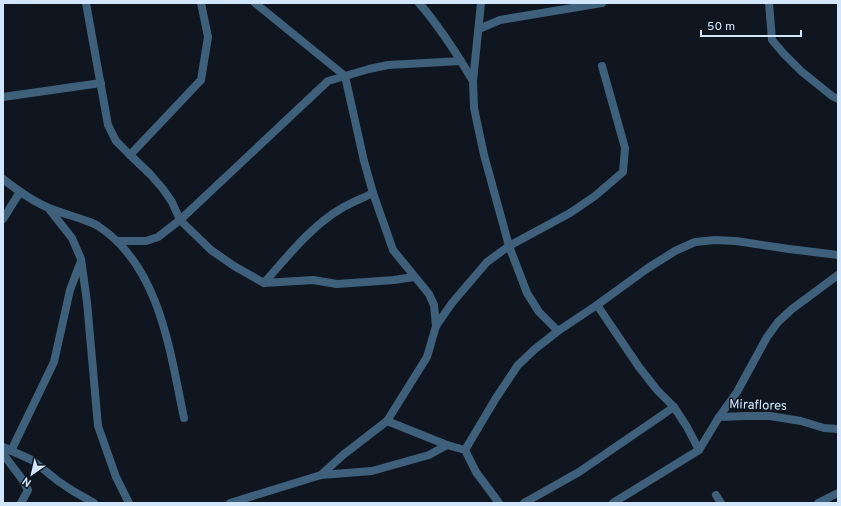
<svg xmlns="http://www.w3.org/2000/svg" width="841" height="506" viewBox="0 0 841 506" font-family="Overpass,sans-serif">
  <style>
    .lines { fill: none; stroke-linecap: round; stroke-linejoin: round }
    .minor { stroke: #3e607b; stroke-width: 8 }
    .labels { text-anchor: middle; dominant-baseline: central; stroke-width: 3; stroke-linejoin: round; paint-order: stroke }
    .street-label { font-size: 13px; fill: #d1e6fb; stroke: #0f1620 }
  </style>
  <rect width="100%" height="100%" fill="#0f1620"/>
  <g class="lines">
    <g class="minor">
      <path d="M86 3 108 125 116 141 130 155 150 174 163 189 172 202 180 220 211 250 234 266 264 283 313 280 337 284 394 280 414 277"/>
      <path d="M255 3 345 76 364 161 373 193 393 250 429 294 434 305 436 326"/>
      <path d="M419 3C440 27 457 54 473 81"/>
      <path d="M481 3 473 81 474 108 484 155 509 246 527 293 539 312 558 331"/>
      <path d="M769 3 772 40 784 54 801 71 832 96 838 99"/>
      <path d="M479 29 500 20 602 3"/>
      <path d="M3 97 101 83"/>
      <path d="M130 155 201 80 208 37 201 3"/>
      <path d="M3 179C17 190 32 201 49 208 61 213 73 216 84 220 89 222 94 223 98 226 160 266 170 352 184 418"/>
      <path d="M49 209 72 238 81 259 87 302 98 426 116 477 129 503"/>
      <path d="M3 219 20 192"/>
      <path d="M118 241H146L158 237 180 220 328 81 369 69 388 65 461 61"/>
      <path d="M264 283C287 257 312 225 342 208 352 202 363 198 373 193"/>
      <path d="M597 305 639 367 657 390 674 407 687 427 699 450"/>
      <path d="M719 417 737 392 767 337 778 322 792 309 838 275"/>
      <path d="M387 421 447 445"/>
      <path d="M3 447 32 460 58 481 73 491 94 503"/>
      <path d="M465 450 496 398 518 365 535 349 558 331 597 305 648 268 675 251 695 242 715 240 736 241 789 249 838 255"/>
      <path d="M11 451 54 362 70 290 81 261"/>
      <path d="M3 454 22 479 28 490 21 503"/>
      <path d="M321 475 343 455 387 421 427 357 436 326 452 303 487 262 509 246 570 213 595 196 623 172 625 148 602 66"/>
      <path d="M716 495 721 503"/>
      <path d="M230 503 321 475 372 471 429 455 447 445 465 450 476 472 499 503"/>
      <path d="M524 503 579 472 674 407"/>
      <path d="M613 503 699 450 719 417 747 416H770L801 421 824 428 838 429"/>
      <path d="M818 503 838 493"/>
    </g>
  </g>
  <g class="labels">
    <g class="street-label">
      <text transform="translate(758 406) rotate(2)">Miraflores</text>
    </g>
  </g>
  <rect width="841" height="506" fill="none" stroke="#d1e6fb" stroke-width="8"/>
  <g transform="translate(32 474) rotate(214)" stroke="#0f1620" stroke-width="3" paint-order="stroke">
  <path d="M0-3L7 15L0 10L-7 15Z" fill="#d1e6fb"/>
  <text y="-6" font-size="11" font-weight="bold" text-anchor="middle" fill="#d1e6fb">N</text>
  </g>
  <path d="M701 30v6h100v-6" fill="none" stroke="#d1e6fb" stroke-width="2"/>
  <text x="707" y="30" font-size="12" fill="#d1e6fb" stroke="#0f1620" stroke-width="3" paint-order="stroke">50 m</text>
</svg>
